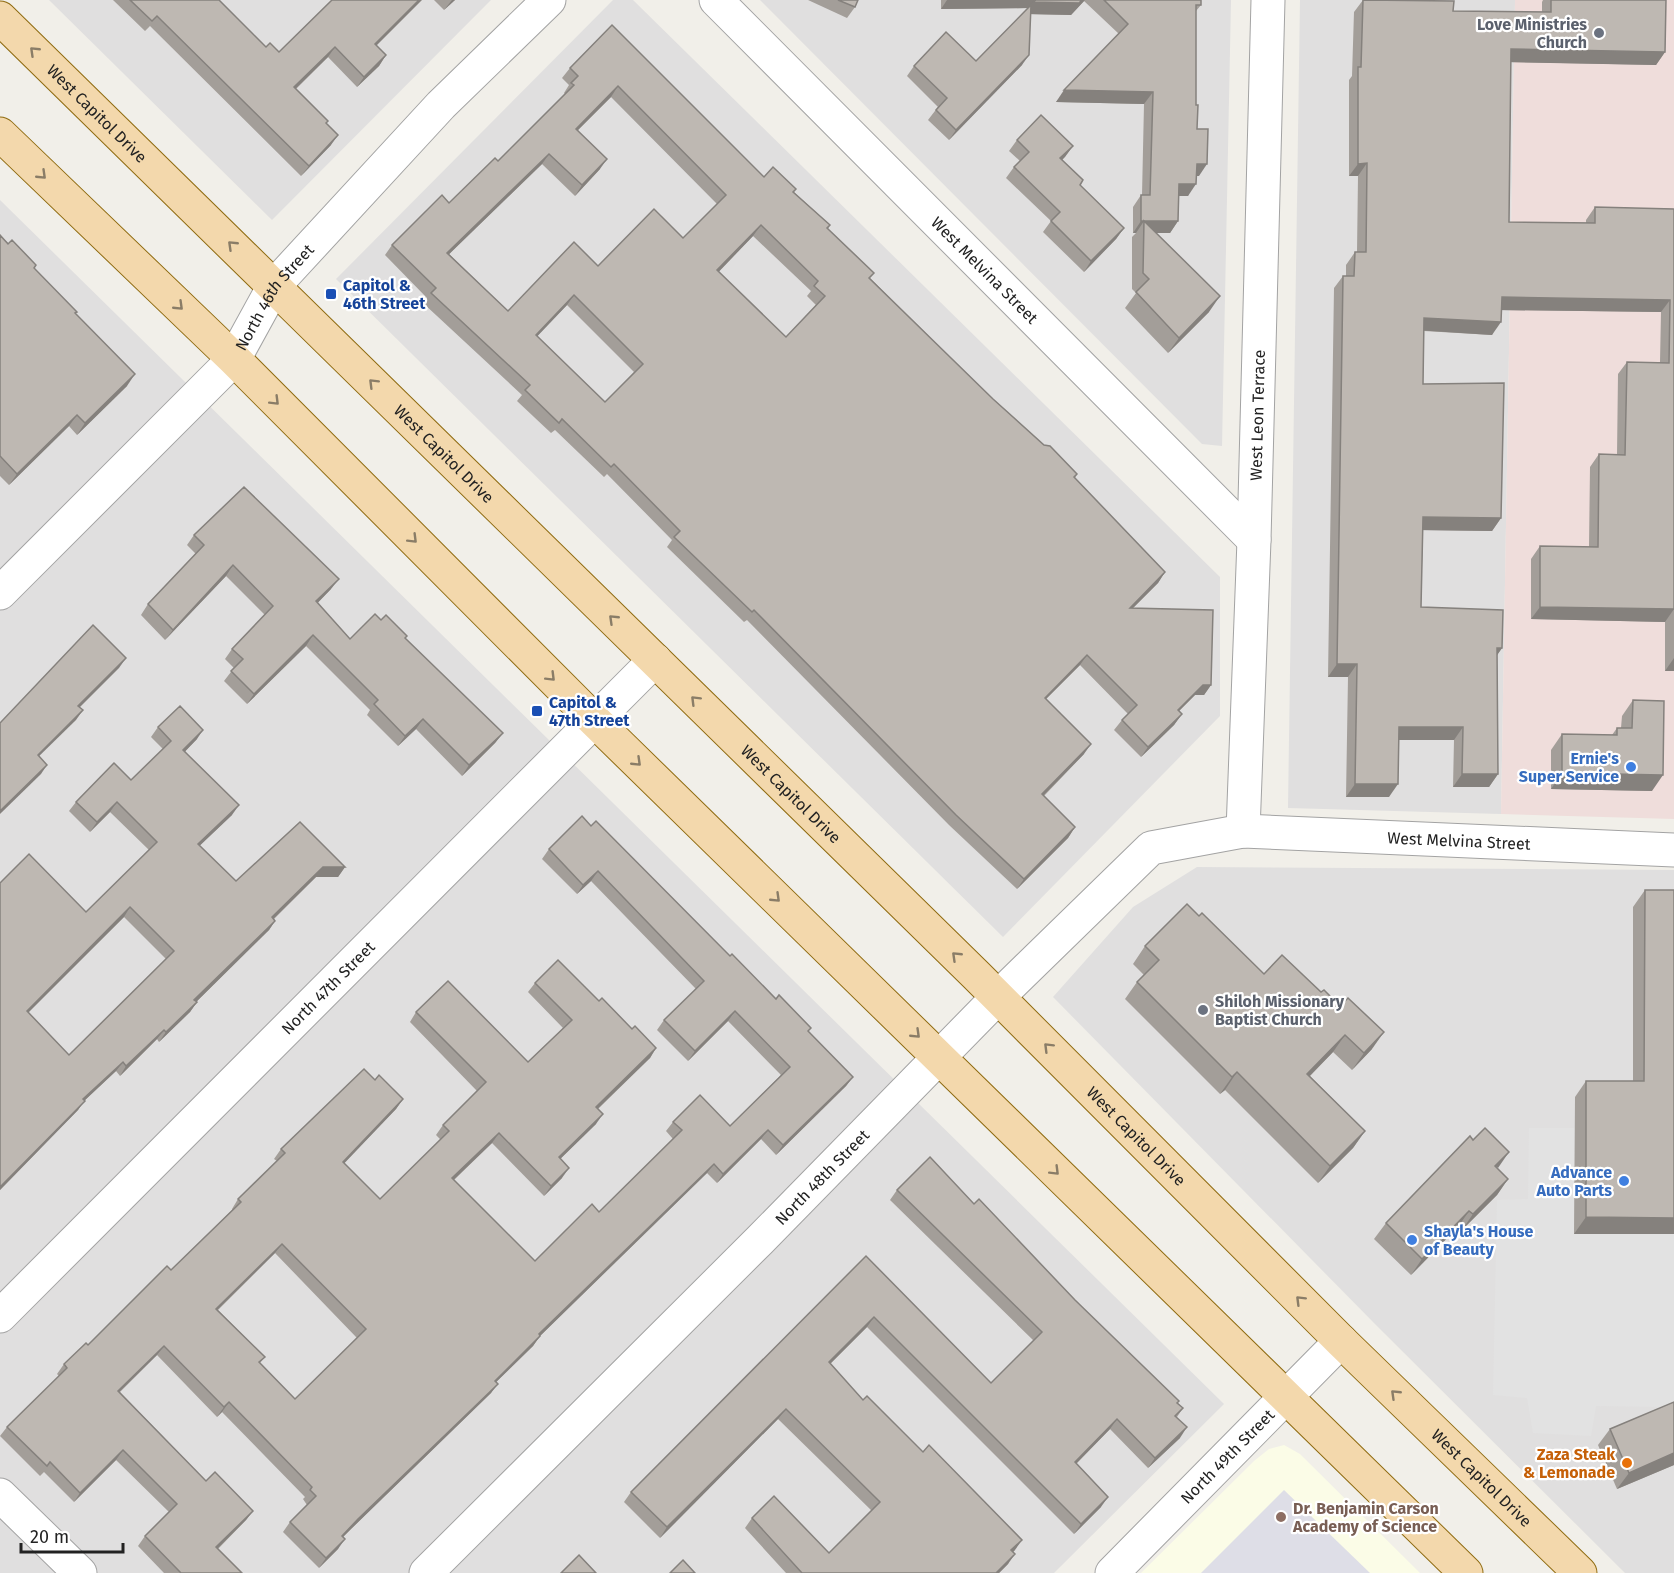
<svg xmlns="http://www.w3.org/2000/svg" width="1674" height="1573" viewBox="0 0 1674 1573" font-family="'Fira Sans',sans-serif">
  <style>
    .residential { fill: #e0dfdf }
    .commercial { fill: #efdddb }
    .education { fill: #fbfce7 }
    .parking { fill: #e2e2e2 }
    .plaza { fill: #dedee7 }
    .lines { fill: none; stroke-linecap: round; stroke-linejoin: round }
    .minor-casing { stroke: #a3a3a3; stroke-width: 35 }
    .primary-casing { stroke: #8f6b10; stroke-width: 35 }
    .minor { stroke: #fff; stroke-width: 33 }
    .primary { stroke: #f3d8ac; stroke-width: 33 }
    .wall { fill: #a39e99; fill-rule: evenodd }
    .shaded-wall { fill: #85817d }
    .building { fill: #beb8b2; stroke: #85817d; stroke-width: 1.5; fill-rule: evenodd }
    .oneway { stroke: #8a7d67 }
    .worship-dot { fill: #6b7280; stroke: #fff; stroke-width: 2 }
    .transit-dot { fill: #1a4fb4; stroke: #fff; stroke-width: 2 }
    .shop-dot { fill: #3f7fe0; stroke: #fff; stroke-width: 2 }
    .food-dot { fill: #e8710a; stroke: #fff; stroke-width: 2 }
    .education-dot { fill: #8d6e63; stroke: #fff; stroke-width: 2 }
    .labels { text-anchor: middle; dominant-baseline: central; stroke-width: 4.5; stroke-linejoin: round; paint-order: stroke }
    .worship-label { font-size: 16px; font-weight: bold; fill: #5b616d; stroke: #fff; text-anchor: end }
    .street-label { font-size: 16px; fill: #222; stroke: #fff }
    .transit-label { font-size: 16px; font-weight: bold; fill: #164399; stroke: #fff; text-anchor: start }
    .shop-label { font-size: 16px; font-weight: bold; fill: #366cbe; stroke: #fff; text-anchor: end }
    .food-label { font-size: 16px; font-weight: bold; fill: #c56008; stroke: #fff; text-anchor: end }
    .education-label { font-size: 16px; font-weight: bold; fill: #785e54; stroke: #fff; text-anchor: start }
  </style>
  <rect width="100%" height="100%" fill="#f1efe9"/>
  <g class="residential">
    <path d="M49 0H491L272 220Z"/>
    <path d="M613 0H633L1220 577V716L1003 937 336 279Z"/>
    <path d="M760 0H1231L1222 446 1202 444Z"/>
    <path d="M1300 0H1515L1501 814 1288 808Z"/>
    <path d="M0 200 1224 1404 1054 1573H0Z"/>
    <path d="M1197 867 1674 870V1573H1625L1375 1324 1053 997 1133 907Z"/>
  </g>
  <path class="commercial" d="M1515 0H1674V819L1501 814Z"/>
  <path class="education" d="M1284 1445 1300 1454 1420 1573H1141L1254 1461 1269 1449Z"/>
  <path class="parking" d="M1529 1128H1575V1234H1674V1403L1667 1407 1596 1406 1591 1436 1533 1433 1527 1398 1493 1395 1497 1200 1528 1199Z"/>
  <path class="plaza" d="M1284 1490 1370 1573H1201Z"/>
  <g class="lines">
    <g class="minor-casing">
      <g id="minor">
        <path id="s1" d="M716 0 1254 540"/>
        <path id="s2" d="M0 593 234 359 274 286 441 105 549 0"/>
        <path id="s3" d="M1243 831 1254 540 1268 0"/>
        <path id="s4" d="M0 1316 655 660"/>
        <path d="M0 1495 80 1573"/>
        <path id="s5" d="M426 1573 760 1240 998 997 1151 848 1243 831 1674 850"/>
        <path id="s6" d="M1112 1573 1341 1341"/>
      </g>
    </g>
    <g class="primary-casing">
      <g id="primary">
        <path id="s7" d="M0 18 976 975 1341 1341 1580 1573"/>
        <path d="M0 134 234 359 595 721 1466 1573"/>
      </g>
    </g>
    <use href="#minor" class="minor"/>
    <use href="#primary" class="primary"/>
  </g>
  <g class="wall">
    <path d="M113 0H219L266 47 279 52 332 0 386 55 379 66 357 87 328 57 296 89 326 124 331 145 301 176 150 26 145 31Z"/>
    <path d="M434 0H455L444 10Z"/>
    <path d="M808 0H858L855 7 847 18Z"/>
    <path d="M941 0H1201V5L1196 11V105L1199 176H1196L1188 196H1179L1178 221 1170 233H1156L1209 312 1168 353 1125 308 1136 293 1132 289V237L1136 233H1133V207L1141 195H1142L1144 104 1056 102 1119 34 1084 1 1071 15 1030 14 1022 65 949 140 928 120 938 107 907 76 914 66 976 61 1028 8 941 9Z"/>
    <path d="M1363 0 1453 11 1542 12V2L1543 0H1666L1665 52 1656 65 1511 62 1509 222 1586 223V220L1595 207 1674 209V671H1665V622L1531 619V559L1540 546 1589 547 1590 467 1599 454 1617 455 1618 374 1627 362H1660L1661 312 1502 310 1492 335 1424 331 1423 384 1501 518 1492 531 1423 530 1421 607 1502 648 1497 655 1498 774 1489 787H1453L1454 740H1399L1389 797H1346L1348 677H1328L1334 288 1343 276H1346V265L1355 252H1357L1358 176H1349V80L1352 76 1354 12Z"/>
    <path d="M612 25 764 177 796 189 794 192 830 225 828 229 874 273 870 278 993 399 1044 445 1077 474 1075 478 1165 572 1158 583 1133 608 1211 685 1204 695H1195L1179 711 1182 714 1174 725 1141 757 1114 730 1122 720 1128 714 1080 665 1046 699 1084 754 1044 796 1075 827 1068 838 1017 889 949 825 747 620 744 622 667 547 672 540 607 474 604 477 555 430 551 433 517 401 522 395 423 303 427 298 385 255 392 245 449 203 498 161 565 94 564 93 569 85 562 78 570 68ZM611 97 717 204 683 238 598 266 508 311 449 254 542 164 575 196 600 169 578 130ZM753 236 811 291 807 296 816 305 786 337 718 272ZM567 305 634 372 605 402 537 336Z"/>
    <path d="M1017 140 1073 146 1062 160 1083 180 1080 185 1124 228 1116 239 1084 272 1043 232 1051 221 1006 178 1014 167 1020 161 1009 151Z"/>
    <path d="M0 235 34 268 75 314 127 386 77 435 69 426 9 485 0 476Z"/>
    <path d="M194 535 331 589 317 603 350 639 381 620 406 639 503 733 495 743 462 776 416 729 398 746 367 715 370 710 306 646 247 704 224 681 234 668 225 659 232 649 265 615 226 576 165 640 141 615 148 604 196 554 187 545Z"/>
    <path d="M1633 700 1652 791 1551 789V750L1562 734 1612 735 1617 728H1621L1622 716Z"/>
    <path d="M158 727 197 739 185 751 232 815 199 846 236 881 345 867 338 877H316L274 919 275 921 269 930 196 1002H197L190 1012 159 1042 157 1039 120 1076 116 1071 84 1101 78 1110 0 1190V883L86 912 149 850 110 812 90 832 69 811 76 802 131 780 163 749 151 737ZM124 917 166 959 69 1055 28 1012Z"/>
    <path d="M591 826 776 999 811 1028 808 1031 853 1077 846 1086 776 1155 761 1139 717 1183 707 1173 540 1336 533 1346 496 1382 491 1393 351 1529 343 1537 338 1549 319 1568 283 1532 290 1522 307 1505 303 1499 305 1497 222 1412 217 1417 157 1355 120 1392 206 1481 253 1511 246 1520 218 1549 242 1573H164L138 1546 145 1536 169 1512 116 1460 74 1502 44 1472 40 1476 0 1436 7 1427 59 1376 57 1374 64 1364 88 1345 171 1270 232 1210V1209L238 1199 277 1161 274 1159 281 1149 375 1080 403 1099 396 1109 344 1163 380 1199 441 1140 436 1135 443 1125 477 1091 410 1022 416 1012 528 1062 563 1028 528 992 535 983 599 1001 656 1048 650 1058 598 1109 596 1124 560 1159 562 1178 544 1196 492 1143 454 1180 535 1261 599 1212 673 1139 666 1131 673 1122 730 1126 781 1075 728 1021 688 1061 657 1030 664 1020 696 989 591 881 577 894 542 859 549 849ZM275 1253 357 1338 295 1399 260 1363 265 1357 218 1310Z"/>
    <path d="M1645 890 1674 1234H1574L1575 1097 1586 1081H1633V907Z"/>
    <path d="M1199 916 1264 974 1372 1049 1352 1070 1333 1052 1310 1076 1365 1131 1353 1148 1318 1183 1225 1090 1220 1094 1125 999 1137 982 1144 975 1133 964 1145 946Z"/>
    <path d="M1497 1168 1508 1179 1497 1195 1462 1230 1458 1227 1411 1275 1374 1239 1386 1223Z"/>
    <path d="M897 1190 974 1204 1075 1300 1183 1408 1177 1417 1180 1438 1148 1468 1110 1429 1076 1464 1101 1507 1074 1534 867 1327 830 1364 863 1400 1015 1550 1013 1552 1008 1564 999 1573H786L745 1528 752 1518 829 1553 872 1511 778 1419 660 1538 624 1502 631 1492 866 1256 991 1383 1034 1341 890 1200Z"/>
    <path d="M1674 1402V1465L1617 1489 1598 1445 1610 1429Z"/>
  </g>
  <g class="shaded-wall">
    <path d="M419 0H422L368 54 375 44Z"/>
    <path d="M452 0H455L444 10Z"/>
    <path d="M947 0H1085L1071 15 1025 14 1029 8 941 9Z"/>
    <path d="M335 47 328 57 287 97 294 87Z"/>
    <path d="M1511 49 1665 52 1656 65 1502 62Z"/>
    <path d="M386 55 379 66 357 87 364 77Z"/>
    <path d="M1029 55 1022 65 949 140 956 130Z"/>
    <path d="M618 86 611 97 569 139 576 129Z"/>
    <path d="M1064 90 1153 92 1144 104 1056 102Z"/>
    <path d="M338 135 331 145 301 176 309 166Z"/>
    <path d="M1073 146 1065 157 1053 169 1060 158Z"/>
    <path d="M549 154 542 164 440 263 447 253Z"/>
    <path d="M607 159 600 169 575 196 582 185Z"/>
    <path d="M1367 163 1358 176H1349L1358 164Z"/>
    <path d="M1197 164H1207L1199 176H1188Z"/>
    <path d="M1179 184H1196L1188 196H1171Z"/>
    <path d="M1141 221H1178L1170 233H1143L1144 221 1136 233H1133Z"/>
    <path d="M761 225 753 236 710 281 717 270Z"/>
    <path d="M1124 228 1116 239 1084 272 1091 261Z"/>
    <path d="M574 295 567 305 529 345 536 335Z"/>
    <path d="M1220 296 1209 312 1168 353 1179 338Z"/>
    <path d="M1502 297 1670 300 1661 312 1494 310Z"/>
    <path d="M1424 318 1501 322 1492 335 1415 330Z"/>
    <path d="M135 374 127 386 77 435 85 423Z"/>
    <path d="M77 415 69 426 9 485 17 474Z"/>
    <path d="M1423 517 1501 518 1492 531 1414 530Z"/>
    <path d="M233 565 226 576 165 640 173 630Z"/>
    <path d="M1165 572 1158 583 1123 618 1130 608Z"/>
    <path d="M339 579 331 589 309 612 316 601Z"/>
    <path d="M1540 607 1674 609 1665 622 1531 619Z"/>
    <path d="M313 635 306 646 247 704 254 694Z"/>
    <path d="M1497 648H1502L1493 661Z"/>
    <path d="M1087 655 1080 665 1037 708 1045 698Z"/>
    <path d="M126 658 119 668 72 715 78 706Z"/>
    <path d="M1674 658V671H1665Z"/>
    <path d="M1337 664H1357L1348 677H1328Z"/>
    <path d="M1203 685H1211L1204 695H1195L1170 720 1178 710Z"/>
    <path d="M83 710 76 720 31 764 38 755Z"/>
    <path d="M1182 714 1174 725 1141 757 1148 747Z"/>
    <path d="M423 719 416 729 398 746 405 736Z"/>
    <path d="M1399 727H1463L1454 740H1390Z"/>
    <path d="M203 730 197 739 177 760 183 750Z"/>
    <path d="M503 733 495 743 462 776 469 765Z"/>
    <path d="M1091 744 1084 754 1035 804 1042 794Z"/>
    <path d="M47 765 41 774 0 814V811Z"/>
    <path d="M1562 773 1663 775 1652 791 1551 789Z"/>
    <path d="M1462 774H1498L1489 787H1453Z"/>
    <path d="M1355 784H1398L1389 797H1346Z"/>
    <path d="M117 802 110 812 90 832 97 822Z"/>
    <path d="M239 805 232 815 191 854 198 844Z"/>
    <path d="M1075 827 1068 838 1017 889 1024 879Z"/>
    <path d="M323 867H345L338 877H316L265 927 272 917Z"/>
    <path d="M598 871 591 881 577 894 583 885Z"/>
    <path d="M130 907 124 917 20 1021 27 1011Z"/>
    <path d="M275 921 269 930 188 1010 194 1000Z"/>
    <path d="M197 1002 190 1012 159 1042 166 1032Z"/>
    <path d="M735 1011 728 1021 688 1061 695 1051Z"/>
    <path d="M164 1030 157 1039 120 1076 126 1066Z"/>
    <path d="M1384 1032 1372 1049 1352 1070 1364 1053Z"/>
    <path d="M1345 1035 1333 1052 1295 1091 1307 1074Z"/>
    <path d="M656 1048 650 1058 589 1117 596 1107Z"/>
    <path d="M123 1062 116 1071 84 1101 78 1110 0 1190V1187L83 1099Z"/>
    <path d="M1237 1072 1225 1090 1220 1094 1232 1077Z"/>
    <path d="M853 1077 846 1086 776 1155 783 1145Z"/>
    <path d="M403 1099 396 1109 336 1172 343 1162Z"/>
    <path d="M603 1114 596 1124 552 1167 559 1157Z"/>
    <path d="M768 1130 761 1139 717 1183 723 1174Z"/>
    <path d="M1365 1131 1353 1148 1318 1183 1330 1166Z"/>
    <path d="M499 1133 492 1143 445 1188 452 1178Z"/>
    <path d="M1509 1152 1498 1168 1495 1166Z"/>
    <path d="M714 1164 707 1173 540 1336 533 1346 488 1390 495 1381 539 1334Z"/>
    <path d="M569 1168 562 1178 544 1196 551 1186Z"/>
    <path d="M1508 1179 1497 1195 1462 1230 1473 1214Z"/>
    <path d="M1469 1211 1458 1227 1411 1275 1422 1259Z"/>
    <path d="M1586 1217 1674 1218V1234H1574Z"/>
    <path d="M282 1244 275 1253 209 1318 216 1309Z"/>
    <path d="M874 1317 867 1327 822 1372 829 1362Z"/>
    <path d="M164 1346 157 1355 111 1400 118 1391Z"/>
    <path d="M498 1384 491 1393 351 1529 335 1545 342 1536 358 1519Z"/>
    <path d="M229 1402 222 1412 217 1417 224 1407Z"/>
    <path d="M786 1409 778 1419 660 1538 667 1527Z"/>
    <path d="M1117 1419 1110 1429 1068 1472 1075 1462Z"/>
    <path d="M1187 1427 1180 1438 1148 1468 1155 1458Z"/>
    <path d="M123 1450 116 1460 74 1502 80 1493Z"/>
    <path d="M1674 1453V1465L1617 1489 1629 1473Z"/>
    <path d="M1108 1497 1101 1507 1074 1534 1081 1524Z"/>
    <path d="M253 1511 246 1520 209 1557 216 1547Z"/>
    <path d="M345 1539 338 1549 319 1568 326 1558Z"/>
    <path d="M1022 1540 1015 1550 1004 1560 1011 1550Z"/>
    <path d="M1015 1554 1008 1564 999 1573H996Z"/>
  </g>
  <g class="building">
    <path d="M130 0H219L266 47 270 43 279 52 332 0H419L375 44 386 55 364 77 335 47 294 87 328 121 326 123 338 135 309 166 157 16 152 21Z"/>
    <path d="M838 0H858L855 7Z"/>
    <path d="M1036 0H1082L1079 3 1033 2Z"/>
    <path d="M1104 0H1201V5H1196V105H1198L1197 129H1208L1207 164H1197L1196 184H1179L1178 221H1141V195H1150L1153 92 1064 90 1128 24Z"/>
    <path d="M1363 0 1454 1 1453 11 1551 12V0H1666L1665 52 1511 49 1509 222 1595 223V207L1674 209V609L1540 607V546L1598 547 1599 454 1625 455 1627 362 1669 363 1670 300 1502 297 1501 322 1424 318 1423 384 1504 383 1501 518 1423 517 1421 607 1503 610 1502 648H1497L1498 774H1462L1463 727H1399L1398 784H1355L1357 664H1337L1343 276H1354L1355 252H1366L1367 163 1358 164V67H1361Z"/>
    <path d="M1031 5 1029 55 956 130 936 110 947 98 914 66 946 32 976 61Z"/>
    <path d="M612 25 764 177 773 167 796 189 793 192 830 225 827 228 874 273 869 278 993 399 1044 445 1050 446 1077 474 1074 477 1165 572 1130 608 1213 610 1211 685H1203L1178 710 1182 714 1148 747 1122 720 1137 705 1087 655 1045 698 1091 744 1042 794 1075 827 1024 879 956 815 754 610 752 612 674 537 680 531 614 464 611 467 562 419 559 423 525 390 530 385 431 293 436 288 392 245 442 195 449 203 495 158 498 161 574 85 571 83 578 76 570 68ZM618 86 726 195 683 238 654 209 598 266 574 242 508 311 447 253 549 154 582 185 607 159 576 129ZM761 225 818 281 814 286 825 296 786 337 717 270ZM574 295 643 364 605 402 536 335Z"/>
    <path d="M1041 115 1073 146 1060 158 1083 180 1080 185 1124 228 1091 261 1051 221 1060 212 1014 167 1029 152 1017 140Z"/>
    <path d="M1144 221 1220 296 1179 338 1136 292 1149 279 1143 273Z"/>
    <path d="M0 235 8 244 12 240 36 265 34 268 77 312 75 313 135 374 85 423 77 415 17 474 0 456Z"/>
    <path d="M244 487 339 579 316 601 350 639 375 614 381 620 386 615 407 636 405 638 503 733 469 765 423 719 405 736 374 704 378 700 313 635 254 694 231 671 243 659 232 649 273 606 233 565 173 630 148 604 204 545 194 535Z"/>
    <path d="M93 625 126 658 78 706 83 710 38 755 47 765 0 811V723Z"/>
    <path d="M1633 700 1664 701 1663 775 1562 773V734L1617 735V728H1632Z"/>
    <path d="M180 706 203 730 183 750 239 805 198 844 236 881 300 822 345 867H323L272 917 275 921 194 1000 197 1002 166 1032 164 1030 126 1066 123 1062 83 1099 85 1101 0 1187V883L29 854 86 912 157 842 117 802 97 822 76 802 114 763 131 780 171 741 158 727ZM130 907 174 951 69 1055 27 1011Z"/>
    <path d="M582 816 591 826 596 821 730 956 732 954 776 999 779 995 811 1028 808 1031 853 1077 783 1145 768 1130 723 1174 714 1164 539 1334 540 1336 495 1381 498 1384 358 1519 342 1536 345 1539 326 1558 290 1522 316 1496 310 1490 312 1487 229 1402 224 1407 164 1346 118 1391 206 1481 215 1472 253 1511 216 1547 242 1573H181L145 1536 177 1504 123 1450 80 1493 50 1462 47 1466 7 1427 67 1368 64 1364 86 1343 88 1345 167 1266 171 1270 241 1202 238 1199 285 1153 281 1149 364 1069 375 1080 379 1075 403 1099 343 1162 380 1199 449 1131 443 1125 486 1082 416 1012 448 981 528 1062 572 1020 535 983 558 960 599 1001 602 998 632 1029 635 1026 656 1048 596 1107 603 1114 559 1157 569 1168 551 1186 499 1133 452 1178 535 1261 592 1204 599 1212 682 1130 673 1122 700 1095 730 1126 790 1067 735 1011 695 1051 664 1020 704 981 598 871 583 885 549 849ZM282 1244 366 1329 295 1399 259 1362 265 1357 216 1309Z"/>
    <path d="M1645 890H1674V1218L1586 1217V1081H1644Z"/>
    <path d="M1187 904 1199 916 1202 913 1264 974 1282 955 1321 992 1324 990 1340 1006 1348 998 1384 1032 1364 1053 1345 1035 1307 1074 1365 1131 1330 1166 1237 1072 1232 1077 1137 982 1159 960 1145 946Z"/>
    <path d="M1485 1128 1509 1152 1495 1166 1508 1179 1473 1214 1469 1211 1422 1259 1386 1223 1470 1136 1473 1140Z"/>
    <path d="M930 1157 974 1204 979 1199 1075 1300 1179 1401 1177 1403 1183 1408 1175 1416 1187 1427 1155 1458 1117 1419 1075 1462 1108 1497 1081 1524 874 1317 829 1362 863 1400 867 1396 923 1452 929 1445 1022 1540 1011 1550 1015 1554 996 1573H802L752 1518 774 1496 829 1553 880 1502 786 1409 667 1527 631 1492 866 1256 991 1383 1042 1332 897 1190Z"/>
    <path d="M1674 1402V1453L1629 1473 1610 1429Z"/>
    <path d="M579 1555 596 1573H561Z"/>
    <path d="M683 1560 695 1573H670Z"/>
  </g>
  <defs><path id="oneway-chevron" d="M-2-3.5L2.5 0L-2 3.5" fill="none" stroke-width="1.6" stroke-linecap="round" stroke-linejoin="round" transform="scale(1.5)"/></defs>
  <g class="oneway">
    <use href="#oneway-chevron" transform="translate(34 51) rotate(-136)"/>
    <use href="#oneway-chevron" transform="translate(42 175) rotate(44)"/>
    <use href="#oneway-chevron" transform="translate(232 245) rotate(-136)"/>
    <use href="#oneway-chevron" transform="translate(179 306) rotate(44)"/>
    <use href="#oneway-chevron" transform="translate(373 383) rotate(-135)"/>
    <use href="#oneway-chevron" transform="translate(275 401) rotate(45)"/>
    <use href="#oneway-chevron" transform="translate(413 539) rotate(45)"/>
    <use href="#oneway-chevron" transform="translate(613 619) rotate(-136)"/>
    <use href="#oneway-chevron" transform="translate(551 677) rotate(45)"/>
    <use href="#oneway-chevron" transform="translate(695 700) rotate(-135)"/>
    <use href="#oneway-chevron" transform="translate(637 762) rotate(44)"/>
    <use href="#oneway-chevron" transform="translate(776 898) rotate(44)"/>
    <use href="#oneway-chevron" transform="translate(956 956) rotate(-136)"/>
    <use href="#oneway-chevron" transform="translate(916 1034) rotate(44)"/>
    <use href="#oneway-chevron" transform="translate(1048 1047) rotate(-135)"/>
    <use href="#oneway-chevron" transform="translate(1055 1171) rotate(45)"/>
    <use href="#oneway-chevron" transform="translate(1300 1300) rotate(-135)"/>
    <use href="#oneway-chevron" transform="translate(1395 1394) rotate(-136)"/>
  </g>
  <g class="worship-dot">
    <circle cx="1599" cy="33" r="6"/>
    <circle cx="1203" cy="1010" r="6"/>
  </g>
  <g class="transit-dot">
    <rect x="325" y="288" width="12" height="12" rx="3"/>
    <rect x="531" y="705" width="12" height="12" rx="3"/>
  </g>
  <g class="shop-dot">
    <circle cx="1631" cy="767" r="6"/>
    <circle cx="1624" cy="1181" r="6"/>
    <circle cx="1412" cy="1240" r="6"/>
  </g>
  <circle class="food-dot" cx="1627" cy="1463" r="6"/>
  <circle class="education-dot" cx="1281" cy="1517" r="6"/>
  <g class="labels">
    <g class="worship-label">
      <text x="1587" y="24">Love Ministries<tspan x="1587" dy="18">Church</tspan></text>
      <text x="1215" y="1001" text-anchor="start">Shiloh Missionary<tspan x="1215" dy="18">Baptist Church</tspan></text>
    </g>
    <g class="street-label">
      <text stroke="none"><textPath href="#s7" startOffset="136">West Capitol Drive</textPath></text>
      <text stroke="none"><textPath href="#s1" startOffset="381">West Melvina Street</textPath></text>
      <text stroke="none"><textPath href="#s2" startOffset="405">North 46th Street</textPath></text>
      <text stroke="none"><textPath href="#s3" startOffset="416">West Leon Terrace</textPath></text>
      <text stroke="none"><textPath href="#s7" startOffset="622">West Capitol Drive</textPath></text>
      <text stroke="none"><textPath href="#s7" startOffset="1108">West Capitol Drive</textPath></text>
      <text stroke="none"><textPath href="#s5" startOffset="1335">West Melvina Street</textPath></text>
      <text stroke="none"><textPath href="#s4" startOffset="464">North 47th Street</textPath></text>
      <text stroke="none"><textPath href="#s7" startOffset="1594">West Capitol Drive</textPath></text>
      <text stroke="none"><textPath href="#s5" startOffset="560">North 48th Street</textPath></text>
      <text stroke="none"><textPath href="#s6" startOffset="164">North 49th Street</textPath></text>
      <text stroke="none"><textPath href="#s7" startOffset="2080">West Capitol Drive</textPath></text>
    </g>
    <g class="transit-label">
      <text x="343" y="285">Capitol &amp;<tspan x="343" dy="18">46th Street</tspan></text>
      <text x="549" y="702">Capitol &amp;<tspan x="549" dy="18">47th Street</tspan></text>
    </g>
    <g class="shop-label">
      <text x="1619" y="758">Ernie's<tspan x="1619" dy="18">Super Service</tspan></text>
      <text x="1612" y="1172">Advance<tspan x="1612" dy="18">Auto Parts</tspan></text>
      <text x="1424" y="1231" text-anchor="start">Shayla's House<tspan x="1424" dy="18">of Beauty</tspan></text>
    </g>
    <g class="food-label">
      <text x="1615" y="1454">Zaza Steak<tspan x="1615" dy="18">&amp; Lemonade</tspan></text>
    </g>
    <g class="education-label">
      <text x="1293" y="1508">Dr. Benjamin Carson<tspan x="1293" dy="18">Academy of Science</tspan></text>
    </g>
  </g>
  <path d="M21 1543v9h102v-9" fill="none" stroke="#222222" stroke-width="3"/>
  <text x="30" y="1543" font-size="18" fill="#222222" stroke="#ffffff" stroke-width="4.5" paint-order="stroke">20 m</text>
</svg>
